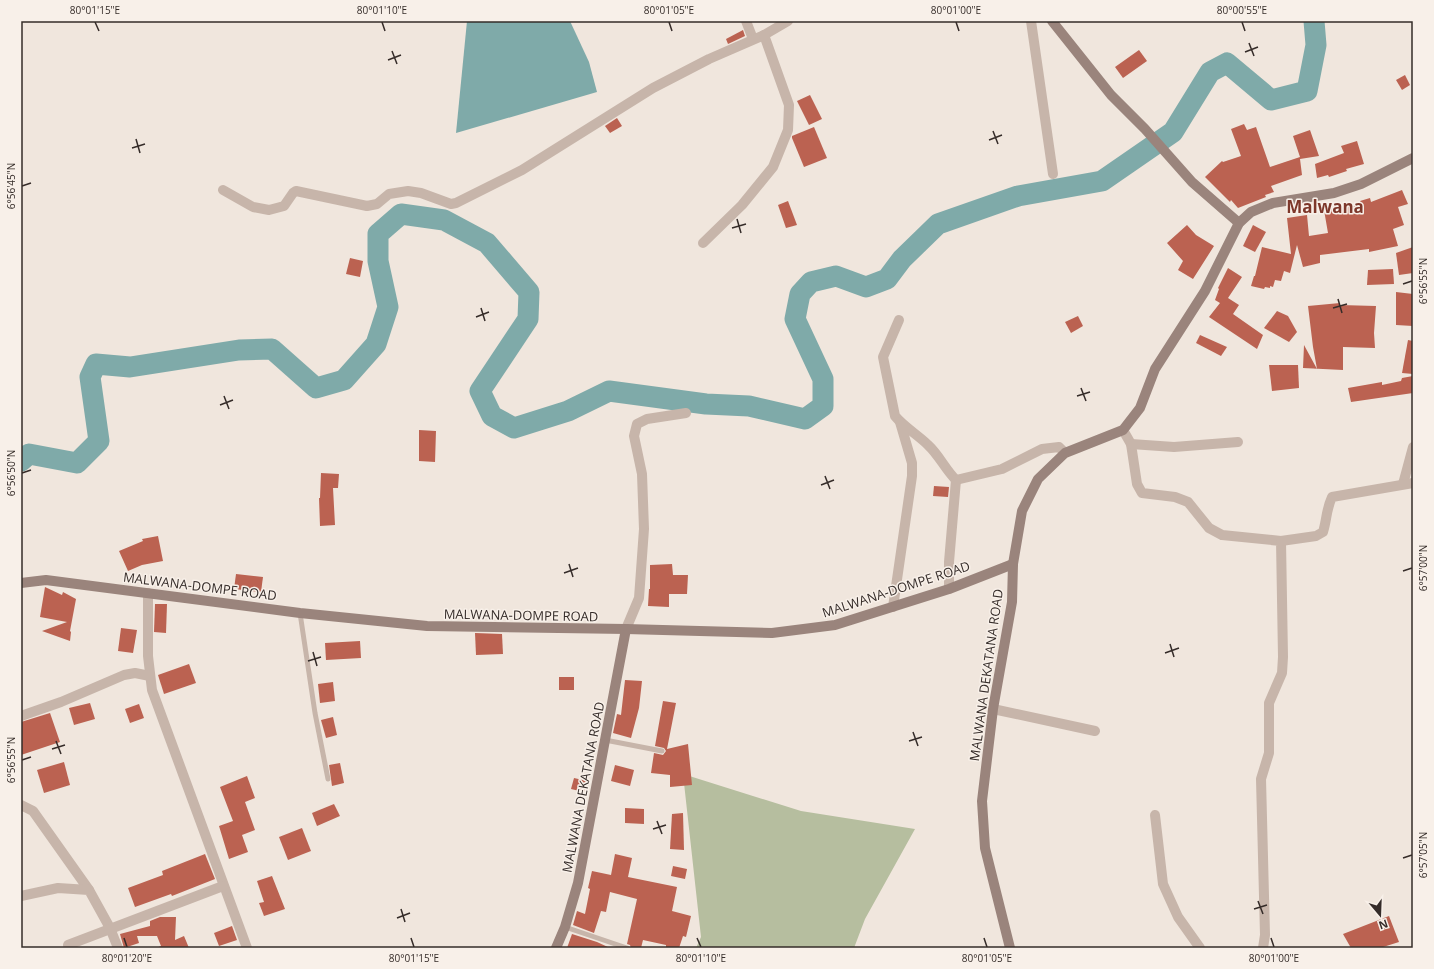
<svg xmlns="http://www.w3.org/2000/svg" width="1434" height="969" viewBox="0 0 1434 969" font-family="'Open Sans',sans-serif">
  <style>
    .green { fill: #b6be9f }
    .water { fill: #7faaa9 }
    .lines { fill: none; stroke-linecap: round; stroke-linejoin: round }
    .river { stroke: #7faaa9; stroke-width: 21 }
    .building { fill: #bb6251 }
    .lane { stroke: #c7b5aa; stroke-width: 5 }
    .street { stroke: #c7b5aa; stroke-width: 10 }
    .secondary { stroke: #9a847c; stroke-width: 10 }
    .ticks { fill: none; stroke: #352c29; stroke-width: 1.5 }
    .labels { text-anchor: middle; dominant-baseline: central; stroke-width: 3; stroke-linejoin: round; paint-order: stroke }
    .street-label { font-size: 13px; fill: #352c29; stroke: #f8f0e9 }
    .district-label { font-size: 17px; font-weight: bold; fill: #7d372a; stroke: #f8f0e9 }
    .neatline { fill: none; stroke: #352c29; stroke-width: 1.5 }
    .ticks-label { font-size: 10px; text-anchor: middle; fill: #352c29 }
  </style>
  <rect width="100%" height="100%" fill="#f0e6dd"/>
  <path class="green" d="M683 774 801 811 915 829 865 919 854 948H696L701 937Z"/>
  <path class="water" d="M467 21H570L589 62 597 92 456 133Z"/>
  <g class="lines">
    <path class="river" d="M21 461 29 454 77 463 99 441 90 377 96 364 130 367 239 350 272 349 316 388 344 380 376 344 388 307 378 261V234L401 214 444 220 487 243 529 292 528 319 480 391 492 416 514 428 568 411 609 391 706 404 749 406 805 419 823 406V379L795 319 800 294 811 282 836 276 866 287 887 279 902 259 938 224 1018 196 1102 181 1173 132 1210 72 1227 63 1271 100 1307 91 1316 45 1314 21"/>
  </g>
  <g class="building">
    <path d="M743 30 745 36 728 44 726 39Z"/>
    <path d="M1139 50 1147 61 1123 78 1115 67Z"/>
    <path d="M1405 75 1410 85 1402 90 1396 80Z"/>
    <path d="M810 95 822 119 809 125 797 101Z"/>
    <path d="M617 118 622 126 610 133 605 126Z"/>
    <path d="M1244 124 1247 130 1256 127 1270 167 1300 157 1293 136 1310 130 1319 156 1300 159 1302 175 1271 186 1274 192 1265 195 1266 197 1238 208 1231 200 1230 202 1205 177 1222 161 1223 162 1241 156 1231 129Z"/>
    <path d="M814 127 827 158 804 167 792 138V136Z"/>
    <path d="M1357 141 1364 164 1346 169 1347 171 1329 177 1328 175 1317 178 1315 164 1344 153 1341 146Z"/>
    <path d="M1402 190 1408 204 1398 207 1404 225 1393 229 1398 246 1369 252V249L1320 255V263L1303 267 1297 245 1290 273 1284 271 1281 281 1275 280 1273 287 1270 286V288L1265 287 1264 289 1251 286 1254 276H1255L1262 247 1291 254 1287 218 1307 215 1309 236 1328 233 1324 210 1361 205 1360 201 1370 198 1371 202Z"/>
    <path d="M788 201 797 225 786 228 778 205Z"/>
    <path d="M1187 225 1196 235 1214 246 1193 279 1178 270 1183 261 1167 243Z"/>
    <path d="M1253 225 1266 232 1255 252 1243 246Z"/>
    <path d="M1413 247V273L1399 275 1396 253Z"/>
    <path d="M350 258 363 261 360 277 346 274Z"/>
    <path d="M1228 268 1242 277 1228 298 1239 305 1233 314 1263 335 1257 349 1209 317 1220 303 1215 300 1219 289 1218 288Z"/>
    <path d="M1393 269 1394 284 1367 285 1368 270Z"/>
    <path d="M1396 292 1413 294V326L1396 325Z"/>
    <path d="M1340 303V305L1376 306 1374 333 1375 348 1343 347V370L1303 368 1304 345 1317 369 1313 347 1308 306Z"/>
    <path d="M1277 311 1288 316 1297 332 1289 342 1264 328Z"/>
    <path d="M1078 316 1083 326 1071 333 1065 322Z"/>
    <path d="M1200 335 1227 347 1221 356 1196 343Z"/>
    <path d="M1408 340 1413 341V374L1402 373Z"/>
    <path d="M1269 365H1298L1299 388 1272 391Z"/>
    <path d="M1413 376V393L1351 402 1348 388 1382 382V385L1401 381 1402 378Z"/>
    <path d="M419 430 436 431 435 462 419 461Z"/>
    <path d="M321 473 339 474 338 488H333L335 525 320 526 319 498H320Z"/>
    <path d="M934 486 949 487 948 497 933 496Z"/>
    <path d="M158 536 163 561 142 565 128 571 119 551 143 541 142 539Z"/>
    <path d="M672 564 673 575H688L687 594H669V607L648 606 649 589H650V565Z"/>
    <path d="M236 574 263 577 261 592 234 589Z"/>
    <path d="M45 587 62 595 63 592 76 599 70 631 71 632 70 641 42 631 67 622 40 617Z"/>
    <path d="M155 604H167L166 633 154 632Z"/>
    <path d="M121 628 137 630 133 653 118 651Z"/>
    <path d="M475 633 502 634 503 654 476 655Z"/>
    <path d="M360 641 361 658 326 660 325 643Z"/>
    <path d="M189 664 196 683 164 694 158 675Z"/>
    <rect x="559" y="677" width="15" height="13"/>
    <path d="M625 680 642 681 639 708 631 738 613 733 617 714 621 715Z"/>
    <path d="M333 682 335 701 320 703 318 684Z"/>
    <path d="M663 701 676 703 667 749 688 744 692 785 670 787V775L651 773 654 753 663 755 666 751 664 748 655 746Z"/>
    <path d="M90 703 95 719 74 725 69 708Z"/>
    <path d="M139 704 144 718 130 723 125 709Z"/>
    <path d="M50 713 60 742 21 755V722Z"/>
    <path d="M333 717 337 735 326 738 321 720Z"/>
    <path d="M64 762 70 785 44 793 37 770Z"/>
    <path d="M340 763 344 783 332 786 329 765Z"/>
    <path d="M615 765 634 770 630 786 611 781Z"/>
    <path d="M247 776 255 798 245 802 255 830 242 835 248 852 229 859 219 826 233 821 220 787Z"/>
    <path d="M574 778 587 781 584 792 571 789Z"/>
    <path d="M334 804 340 816 317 826 312 813Z"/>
    <path d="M625 808 644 809V824L625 823Z"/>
    <path d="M683 813 684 850 670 849 672 814Z"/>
    <path d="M302 828 311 851 288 860 279 837Z"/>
    <path d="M205 854 215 879 172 896 171 894 135 907 128 888 163 875 162 871Z"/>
    <path d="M615 854 632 858 628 877 677 887 672 911 691 916 686 937 683 936 679 948H666V945L643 940 641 948H631L630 945 627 944 637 899 610 892 606 912 601 911 594 933 573 925 577 911 585 914 590 889 588 888 592 871 611 875Z"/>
    <path d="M673 866 687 869 685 879 671 876Z"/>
    <path d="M272 876 285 909 264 916 259 903 264 902 257 881Z"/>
    <path d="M1389 916 1399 942 1380 948H1351L1343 934Z"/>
    <path d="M160 917H176L175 940 184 936 189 948H156L161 946 157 936H137L139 943 124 948 120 934 150 926V921Z"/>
    <path d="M232 926 237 940 219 946 214 933Z"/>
    <path d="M572 934 597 942 610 948H567Z"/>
  </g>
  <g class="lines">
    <g class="lane">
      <path d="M300 613 315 713 328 779"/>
      <path d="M605 740 662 751"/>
      <path d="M565 927 627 948"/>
    </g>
    <g class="street">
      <path d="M746 21 753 39"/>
      <path d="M1031 21 1053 174"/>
      <path d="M223 190 253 207 269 210 284 206 293 193 296 191 367 206 377 204 389 194 408 191 421 193 451 204 456 203 522 170 653 88 709 59 764 35 788 21"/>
      <path d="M703 243 742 205 773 167 788 130 789 105 764 35"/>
      <path d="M899 320 883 357 895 416C904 427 918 435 928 445 939 455 945 469 956 480"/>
      <path d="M1123 430 1131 444 1137 484 1142 493 1175 497 1188 502 1209 528 1222 535 1281 541 1283 657 1282 673 1269 703V753L1261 779 1265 935 1263 948"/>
      <path d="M1131 444 1174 447 1238 442"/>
      <path d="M956 480 1002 469 1042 449 1059 447 1065 453"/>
      <path d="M1403 484 1413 447"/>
      <path d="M1281 541 1316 536 1323 532C1327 519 1326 510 1332 497L1413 483"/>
      <path d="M949 589V562L956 480"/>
      <path d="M148 593V656L152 690 247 948"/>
      <path d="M893 607 912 476V463L900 422"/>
      <path d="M626 629 639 598 644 529 642 474 634 436 637 424 647 419 686 413"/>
      <path d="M993 709 1095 731"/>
      <path d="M21 716 61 702 124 675 135 673 150 676"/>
      <path d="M21 805 33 811 89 890"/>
      <path d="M1155 815 1163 884 1178 917 1200 948"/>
      <path d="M21 896 58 888 89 890 110 928 118 948"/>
      <path d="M68 945 223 886"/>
    </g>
    <g class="secondary">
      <path d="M1052 21 1111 95 1145 129 1192 182 1239 223"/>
      <path d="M21 583 46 580 300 613 427 626 626 629 772 633 835 625 949 589 1013 564"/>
      <path d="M556 948 565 927 578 883 626 629"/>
      <path d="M1010 948 985 848 982 801 993 709 1012 602 1013 564 1022 511 1038 479 1065 453 1123 430 1140 408 1155 369 1205 291 1239 223 1251 212 1273 203 1334 193 1361 184 1413 158"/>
    </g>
  </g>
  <path class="ticks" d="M95 22 99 31M382 22 385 31M669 22 672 31M956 22 959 31M1242 22 1245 31M1249 43 1254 56M392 51 397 64M1245 52 1258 47M388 60 401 55M993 131 998 144M136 139 140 153M989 140 1002 135M132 148 145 144M22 186 31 183M737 219 741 233M732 228 746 224M1403 284 1412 281M1338 299 1342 313M481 308 485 321M1333 308 1347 304M476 317 489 312M1081 388 1086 401M224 396 229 409M1077 396 1090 392M220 405 233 400M22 473 31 470M825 476 830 489M821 485 834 480M569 564 573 577M1403 571 1412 568M564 573 578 568M1170 644 1174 657M313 652 317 666M1165 653 1179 648M308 661 321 657M913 732 918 746M56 741 61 754M909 741 922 737M52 749 65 745M22 760 31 757M657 821 662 834M653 829 666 825M1403 858 1412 855M1258 901 1263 914M401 909 405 922M1254 909 1267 905M397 918 410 913M124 938 127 947M411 938 414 947M697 938 701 947M984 938 987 947M1271 938 1274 947"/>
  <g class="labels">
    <g class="street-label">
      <text transform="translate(200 586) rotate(7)">MALWANA-DOMPE ROAD</text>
      <text transform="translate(896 589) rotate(-18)">MALWANA-DOMPE ROAD</text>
      <text transform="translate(521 615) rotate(1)">MALWANA-DOMPE ROAD</text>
      <text transform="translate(986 675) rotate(-82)">MALWANA DEKATANA ROAD</text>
      <text transform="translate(583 787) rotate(-79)">MALWANA DEKATANA ROAD</text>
    </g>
    <g class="district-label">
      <text x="1325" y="206">Malwana</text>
    </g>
  </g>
  <rect width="1434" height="969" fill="none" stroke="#f8f0e9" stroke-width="44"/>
  <g transform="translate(1380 915) rotate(161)" stroke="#f8f0e9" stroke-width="3" paint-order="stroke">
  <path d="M0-3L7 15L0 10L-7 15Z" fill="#352c29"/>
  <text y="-6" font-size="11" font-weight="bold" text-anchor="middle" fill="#352c29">N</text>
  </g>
  <rect x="22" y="22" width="1390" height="925" class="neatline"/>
  <g class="ticks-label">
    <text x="95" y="14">80°01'15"E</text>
    <text x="382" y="14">80°01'10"E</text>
    <text x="669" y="14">80°01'05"E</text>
    <text x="956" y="14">80°01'00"E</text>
    <text x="1242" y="14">80°00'55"E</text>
    <text transform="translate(11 186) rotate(-90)" y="4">6°56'45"N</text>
    <text transform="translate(1423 281) rotate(-90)" y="4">6°56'55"N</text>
    <text transform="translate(11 473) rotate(-90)" y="4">6°56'50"N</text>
    <text transform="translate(1423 568) rotate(-90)" y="4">6°57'00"N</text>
    <text transform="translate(11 760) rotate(-90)" y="4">6°56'55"N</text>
    <text transform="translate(1423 855) rotate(-90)" y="4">6°57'05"N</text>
    <text x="127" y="962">80°01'20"E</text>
    <text x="414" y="962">80°01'15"E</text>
    <text x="701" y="962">80°01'10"E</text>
    <text x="987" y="962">80°01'05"E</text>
    <text x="1274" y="962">80°01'00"E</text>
  </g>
</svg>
